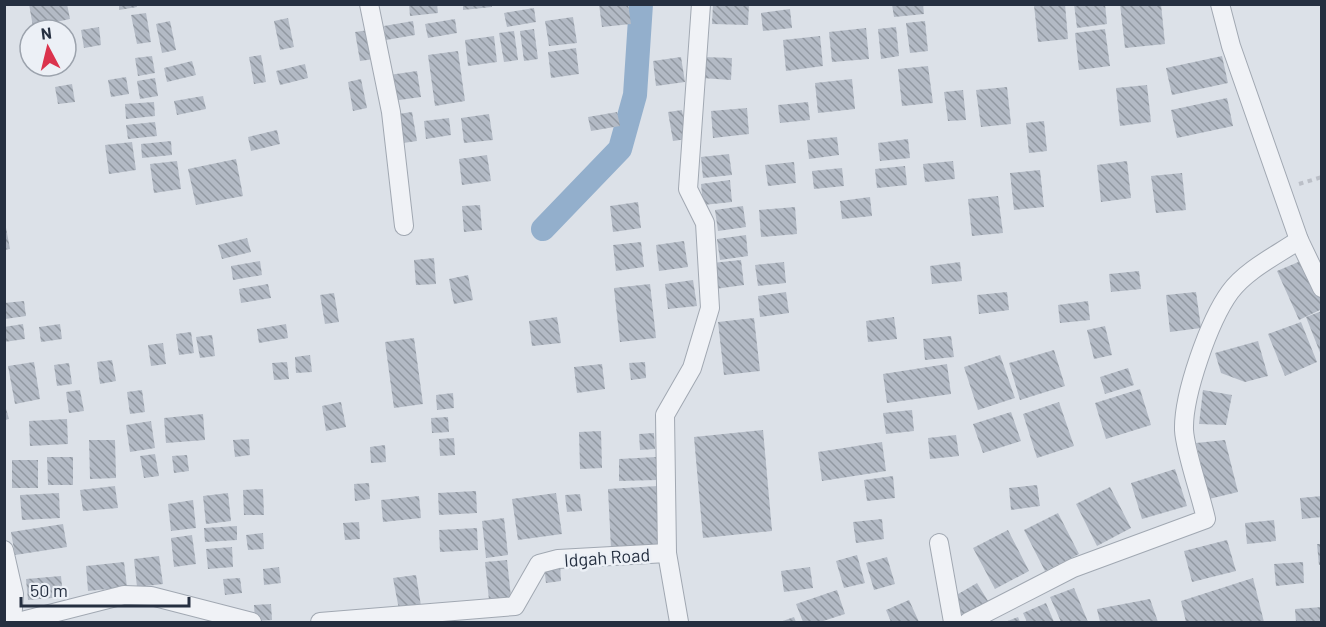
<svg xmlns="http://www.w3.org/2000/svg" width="1326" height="627" viewBox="0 0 1326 627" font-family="Barlow,sans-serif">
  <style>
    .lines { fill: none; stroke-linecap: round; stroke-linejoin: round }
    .canal { stroke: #93afcc; stroke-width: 24 }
    .building { fill: url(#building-back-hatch) }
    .minor-casing { stroke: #a1a8b2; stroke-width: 20 }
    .path { stroke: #bbbfc7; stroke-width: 4; stroke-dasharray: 4.5 4.5; stroke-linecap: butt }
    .minor { stroke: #f0f2f6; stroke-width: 18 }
    .labels { text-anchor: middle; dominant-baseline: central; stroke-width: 5; stroke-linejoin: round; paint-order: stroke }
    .street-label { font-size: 18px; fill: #252f40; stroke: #ecf0f6 }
  </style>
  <defs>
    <pattern id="building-back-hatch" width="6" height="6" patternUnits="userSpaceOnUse" patternTransform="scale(1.5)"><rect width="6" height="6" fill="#b3bac5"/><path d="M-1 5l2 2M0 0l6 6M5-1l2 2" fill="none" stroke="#9198a1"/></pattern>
  </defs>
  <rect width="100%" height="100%" fill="#dce1e8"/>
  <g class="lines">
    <path class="canal" d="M543 229 620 149 635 95 641 4"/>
  </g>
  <g class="building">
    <path d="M29 4H67L70 19 33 27Z"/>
    <path d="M119 4H136L137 7 119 10Z"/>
    <path d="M409 4H437L438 13 410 16Z"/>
    <path d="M463 4H491L492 7 463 10Z"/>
    <path d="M599 4H628L631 24 602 27Z"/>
    <path d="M713 4H749L748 25 712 24Z"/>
    <path d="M892 4H923L924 14 894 17Z"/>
    <path d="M1065 4 1068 39 1038 42 1034 5Z"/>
    <path d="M1074 4H1105L1107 24 1077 28Z"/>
    <path d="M1120 4H1161L1165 44 1125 48Z"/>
    <path d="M534 8 536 22 507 27 504 13Z"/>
    <path d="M790 9 792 28 763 31 761 13Z"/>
    <path d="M146 13 151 42 137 44 131 15Z"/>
    <path d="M573 17 577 43 549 46 545 21Z"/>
    <path d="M288 18 294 47 280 50 274 21Z"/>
    <path d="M455 19 457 33 428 38 425 24Z"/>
    <path d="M170 21 176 50 162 53 156 24Z"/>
    <path d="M413 21 415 35 386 40 384 26Z"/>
    <path d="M925 21 928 51 910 53 906 23Z"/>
    <path d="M99 27 101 45 84 48 81 30Z"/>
    <path d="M896 27 899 56 881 59 878 29Z"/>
    <path d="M866 28 869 59 832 62 829 32Z"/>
    <path d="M534 29 538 59 524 61 520 31Z"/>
    <path d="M1105 29 1110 66 1079 70 1075 33Z"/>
    <path d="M369 30 374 59 360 61 355 32Z"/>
    <path d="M514 31 518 60 504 62 499 33Z"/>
    <path d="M494 36 497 62 468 66 465 40Z"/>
    <path d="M820 36 823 66 786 71 783 40Z"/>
    <path d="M576 48 579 74 551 78 548 52Z"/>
    <path d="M458 51 465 101 435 106 428 55Z"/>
    <path d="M261 55 266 82 254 84 249 57Z"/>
    <path d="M152 56 155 73 138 76 135 58Z"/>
    <path d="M1222 56 1228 83 1172 95 1166 68Z"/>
    <path d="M681 57 685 82 656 86 653 61Z"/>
    <path d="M703 57 732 58 731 80 702 78Z"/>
    <path d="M192 61 196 75 167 82 164 68Z"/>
    <path d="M305 64 308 78 280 85 276 71Z"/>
    <path d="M928 66 933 103 902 106 898 69Z"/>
    <path d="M417 71 421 97 392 101 389 75Z"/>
    <path d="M126 77 129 94 111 97 108 80Z"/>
    <path d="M155 78 158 96 140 99 137 81Z"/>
    <path d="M361 79 367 108 353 111 348 82Z"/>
    <path d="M852 79 855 109 818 113 815 83Z"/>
    <path d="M72 84 75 102 58 104 55 87Z"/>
    <path d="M1147 85 1151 122 1120 126 1116 88Z"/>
    <path d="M1007 87 1011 124 981 127 976 90Z"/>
    <path d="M963 90 966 120 948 121 944 92Z"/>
    <path d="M203 96 206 109 177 115 174 101Z"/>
    <path d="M1227 98 1233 126 1177 138 1171 110Z"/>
    <path d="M154 102 155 116 126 119 125 104Z"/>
    <path d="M808 102 810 120 780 123 778 105Z"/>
    <path d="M747 108 749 134 713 138 711 111Z"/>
    <path d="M682 110 687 139 673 141 668 112Z"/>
    <path d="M412 112 417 141 403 143 398 114Z"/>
    <path d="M617 112 620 126 591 131 588 117Z"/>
    <path d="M489 114 493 140 464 143 461 118Z"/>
    <path d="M449 118 451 135 426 139 424 121Z"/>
    <path d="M1044 121 1047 151 1029 153 1026 123Z"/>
    <path d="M155 122 157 136 128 139 126 125Z"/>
    <path d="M277 130 280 144 251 151 248 137Z"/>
    <path d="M837 137 839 155 809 159 807 140Z"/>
    <path d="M908 139 910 158 880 161 878 143Z"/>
    <path d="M171 141 172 155 142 158 141 144Z"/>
    <path d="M132 142 136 170 109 174 105 145Z"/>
    <path d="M729 154 732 175 703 178 701 157Z"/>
    <path d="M487 155 491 181 462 185 459 159Z"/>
    <path d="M236 159 243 196 196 205 188 169Z"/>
    <path d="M177 161 181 189 154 193 150 164Z"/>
    <path d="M953 161 955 179 925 182 923 164Z"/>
    <path d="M1127 161 1131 198 1101 202 1097 165Z"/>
    <path d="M794 162 796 183 768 186 765 165Z"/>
    <path d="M905 166 907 185 877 188 875 169Z"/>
    <path d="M842 168 844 186 814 189 812 171Z"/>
    <path d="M1040 170 1044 207 1014 210 1010 173Z"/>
    <path d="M1182 173 1186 210 1156 213 1151 176Z"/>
    <path d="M730 180 732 202 703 205 701 184Z"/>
    <path d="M998 196 1003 233 972 236 968 199Z"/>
    <path d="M870 197 872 216 842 219 840 201Z"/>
    <path d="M638 202 641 228 613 232 610 206Z"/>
    <path d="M480 205 482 230 464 232 462 206Z"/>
    <path d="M743 206 746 227 718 231 715 210Z"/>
    <path d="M795 207 797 234 761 237 759 210Z"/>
    <path d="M4 217 10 249 4 250Z"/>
    <path d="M746 235 748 256 720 260 717 239Z"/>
    <path d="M247 238 251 252 222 259 218 245Z"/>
    <path d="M684 241 688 267 659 271 656 245Z"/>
    <path d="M641 242 644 267 616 271 613 245Z"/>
    <path d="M434 258 436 284 416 285 414 260Z"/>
    <path d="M741 260 744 285 715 289 712 263Z"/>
    <path d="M1303 260 1322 300V309L1299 320 1277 271Z"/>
    <path d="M260 261 262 275 233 280 231 266Z"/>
    <path d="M784 262 786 283 758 286 755 265Z"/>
    <path d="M960 262 962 281 932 284 930 266Z"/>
    <path d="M1139 271 1141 289 1111 292 1109 274Z"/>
    <path d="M468 275 473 300 454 304 449 279Z"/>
    <path d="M693 280 697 306 668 309 665 284Z"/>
    <path d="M268 284 271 298 241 303 239 289Z"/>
    <path d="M650 284 656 338 620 342 614 288Z"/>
    <path d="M786 292 789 313 760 317 758 296Z"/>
    <path d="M1007 292 1009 310 979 314 977 295Z"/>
    <path d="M1196 292 1201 328 1170 332 1166 295Z"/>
    <path d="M334 293 339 322 325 324 320 295Z"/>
    <path d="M24 301 26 316 5 319 4 303Z"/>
    <path d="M1088 301 1090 320 1060 323 1058 305Z"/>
    <path d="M1322 311V355H1321L1306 317Z"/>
    <path d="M557 317 561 343 532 346 529 321Z"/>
    <path d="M894 317 897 339 868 342 866 321Z"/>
    <path d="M754 318 760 371 724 375 718 322Z"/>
    <path d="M1301 322 1317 362 1285 376 1268 334Z"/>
    <path d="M23 324 25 339 4 342V327Z"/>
    <path d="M60 324 62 339 41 342 39 327Z"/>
    <path d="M286 324 288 338 259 343 257 329Z"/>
    <path d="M1105 326 1112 355 1094 359 1087 330Z"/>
    <path d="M191 332 194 353 179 355 176 334Z"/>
    <path d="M212 335 215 356 200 358 196 337Z"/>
    <path d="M951 336 954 357 925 360 923 339Z"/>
    <path d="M414 338 423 404 394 408 385 342Z"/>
    <path d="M1258 341 1268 376 1245 382 1221 373 1215 353Z"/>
    <path d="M163 343 166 364 151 366 148 345Z"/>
    <path d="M1054 350 1065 386 1020 400 1009 363Z"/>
    <path d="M310 355 312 372 296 373 295 357Z"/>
    <path d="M1000 355 1015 398 978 410 964 367Z"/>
    <path d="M112 360 116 381 100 384 97 362Z"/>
    <path d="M34 362 40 399 15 404 8 366Z"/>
    <path d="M287 362 289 379 274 380 272 363Z"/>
    <path d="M645 362 646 378 631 380 629 363Z"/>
    <path d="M69 363 72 384 57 386 54 365Z"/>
    <path d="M602 364 605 389 577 393 574 367Z"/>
    <path d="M947 364 951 394 887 403 883 374Z"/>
    <path d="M1128 368 1134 385 1105 394 1100 377Z"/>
    <path d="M1140 389 1151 425 1106 439 1095 403Z"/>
    <path d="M80 390 84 411 69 413 66 392Z"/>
    <path d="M142 390 145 412 130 414 127 392Z"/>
    <path d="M1203 390 1232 395 1226 425 1199 424Z"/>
    <path d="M453 393 454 408 437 410 436 395Z"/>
    <path d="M4 402 9 419 4 420Z"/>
    <path d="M341 402 346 427 326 431 322 406Z"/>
    <path d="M1059 402 1074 446 1037 458 1023 414Z"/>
    <path d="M912 410 914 431 886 434 883 413Z"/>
    <path d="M1011 412 1021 441 983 453 973 424Z"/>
    <path d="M203 414 205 440 166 443 164 418Z"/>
    <path d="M448 417 449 432 432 433 431 418Z"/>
    <path d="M67 419 68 444 30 446 29 421Z"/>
    <path d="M151 421 155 448 130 452 126 425Z"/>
    <path d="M763 430 772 531 703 538 694 437Z"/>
    <path d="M601 431 602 468 580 469 579 432Z"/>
    <path d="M654 433 655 449 640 450 639 434Z"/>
    <path d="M956 435 959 456 930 459 928 438Z"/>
    <path d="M454 438 455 455 440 456 439 439Z"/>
    <path d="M249 439 250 455 235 457 233 440Z"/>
    <path d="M89 440H115L116 478 90 479Z"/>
    <path d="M1225 440 1238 492 1209 499 1196 443Z"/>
    <path d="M882 442 886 471 822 481 818 452Z"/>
    <path d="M385 445 386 462 371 463 370 447Z"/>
    <path d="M155 454 159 476 144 478 140 456Z"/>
    <path d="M187 455 189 471 174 473 172 456Z"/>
    <path d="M47 457H73V485H48Z"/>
    <path d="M656 457 657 480 619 481V459Z"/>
    <rect x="12" y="460" width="26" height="28"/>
    <path d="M1175 469 1187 506 1142 519 1131 483Z"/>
    <path d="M893 476 895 498 867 501 864 480Z"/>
    <path d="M369 483 370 499 355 501 354 484Z"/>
    <path d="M1037 485 1040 506 1011 510 1009 488Z"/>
    <path d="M115 486 118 508 83 511 80 490Z"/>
    <path d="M658 486 661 546 611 549 608 489Z"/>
    <path d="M1110 487 1131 528 1097 546 1076 504Z"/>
    <path d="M263 489 264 515H244L243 490Z"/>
    <path d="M476 491 477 513 439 515 438 493Z"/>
    <path d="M59 493 60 518 22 520 20 495Z"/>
    <path d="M228 493 231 521 206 524 203 496Z"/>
    <path d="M556 493 562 534 518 540 512 499Z"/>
    <path d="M580 494 582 511 567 512 565 495Z"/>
    <path d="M419 496 421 518 383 522 381 500Z"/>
    <path d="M1322 496V517L1302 519 1300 498Z"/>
    <path d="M193 500 196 528 171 531 168 504Z"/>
    <path d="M1058 513 1079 554 1045 571 1024 530Z"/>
    <path d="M504 518 508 555 486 558 482 521Z"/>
    <path d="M882 519 884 539 856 543 853 522Z"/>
    <path d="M1274 520 1276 541 1247 544 1245 523Z"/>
    <path d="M359 522 360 539 345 540 343 523Z"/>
    <path d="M63 524 67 547 15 555 11 532Z"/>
    <path d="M237 526V540L205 542 204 528Z"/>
    <path d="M477 528 478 550 440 552 439 530Z"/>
    <path d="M1008 530 1029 571 995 589 973 548Z"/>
    <path d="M263 533 264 549 248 550 246 535Z"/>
    <path d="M192 535 196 564 174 567 171 538Z"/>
    <path d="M1227 540 1236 571 1192 582 1184 551Z"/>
    <path d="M1317 544H1322V565H1319Z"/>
    <path d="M232 547 233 567 208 569 206 549Z"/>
    <path d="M857 555 865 583 844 588 836 561Z"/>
    <path d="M159 556 163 584 137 587 134 559Z"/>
    <path d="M887 557 895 584 874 590 866 563Z"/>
    <path d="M507 560 511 597 489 600 485 562Z"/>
    <path d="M124 562 127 587 88 591 86 566Z"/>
    <path d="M1303 562 1304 583 1276 586 1274 564Z"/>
    <path d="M560 564 561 581 546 583 544 566Z"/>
    <path d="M279 567 281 583 264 585 263 569Z"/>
    <path d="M810 567 813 588 784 592 781 571Z"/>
    <path d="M416 575 422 612 400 615 393 578Z"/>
    <path d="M61 576 63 597 28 600 26 579Z"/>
    <path d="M240 578 242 593 225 595 223 579Z"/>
    <path d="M1253 578 1264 622H1186L1181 601Z"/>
    <path d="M977 583 988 601 963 616 953 597Z"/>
    <path d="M1074 588 1088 622H1061L1050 597Z"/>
    <path d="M837 590 845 614 820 622H803L796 604Z"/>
    <path d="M1150 599 1158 622H1100L1097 609Z"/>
    <path d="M909 600 919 622H891L886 610Z"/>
    <path d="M1046 603 1054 622H1027L1023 613Z"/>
    <path d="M271 604 272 620 255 621 254 605Z"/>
    <path d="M1322 607V622H1296L1295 609Z"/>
    <path d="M794 617 796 622H780Z"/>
    <path d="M1018 617 1020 622H1005Z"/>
  </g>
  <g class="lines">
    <g class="minor-casing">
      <g id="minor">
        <path d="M369 4 391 112 404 226"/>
        <path d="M1220 4 1231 46 1299 240 1322 288"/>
        <path d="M939 543 953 622"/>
        <path d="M4 550 14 594 12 622"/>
        <path d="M18 622 124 595 151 596 252 622"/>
        <path d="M320 622 515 606 539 564 558 559 667 553"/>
        <path d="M679 622 667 553 665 415 692 368 710 308 705 223 688 189 701 4"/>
        <path d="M968 622 1073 568 1206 519C1201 496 1185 451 1184 430 1183 395 1209 321 1230 292 1246 270 1277 255 1299 240"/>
      </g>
    </g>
    <path class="path" d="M1299 184 1322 177"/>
    <use href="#minor" class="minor"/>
  </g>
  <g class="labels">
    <g class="street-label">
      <text transform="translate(607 557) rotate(-4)">Idgah Road</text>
    </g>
  </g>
  <rect width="1326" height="627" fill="none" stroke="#252f40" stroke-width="12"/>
  <g transform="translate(48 48) rotate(353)"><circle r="28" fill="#ecf0f6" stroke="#9ca3ad" stroke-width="1.5"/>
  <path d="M0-4.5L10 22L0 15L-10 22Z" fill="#db334d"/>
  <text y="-9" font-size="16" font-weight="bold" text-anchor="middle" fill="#252f40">N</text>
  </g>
  <path d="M21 597v9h168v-9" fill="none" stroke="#252f40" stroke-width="3"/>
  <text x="30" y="597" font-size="18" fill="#252f40" stroke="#ecf0f6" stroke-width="4.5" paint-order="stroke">50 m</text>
</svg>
